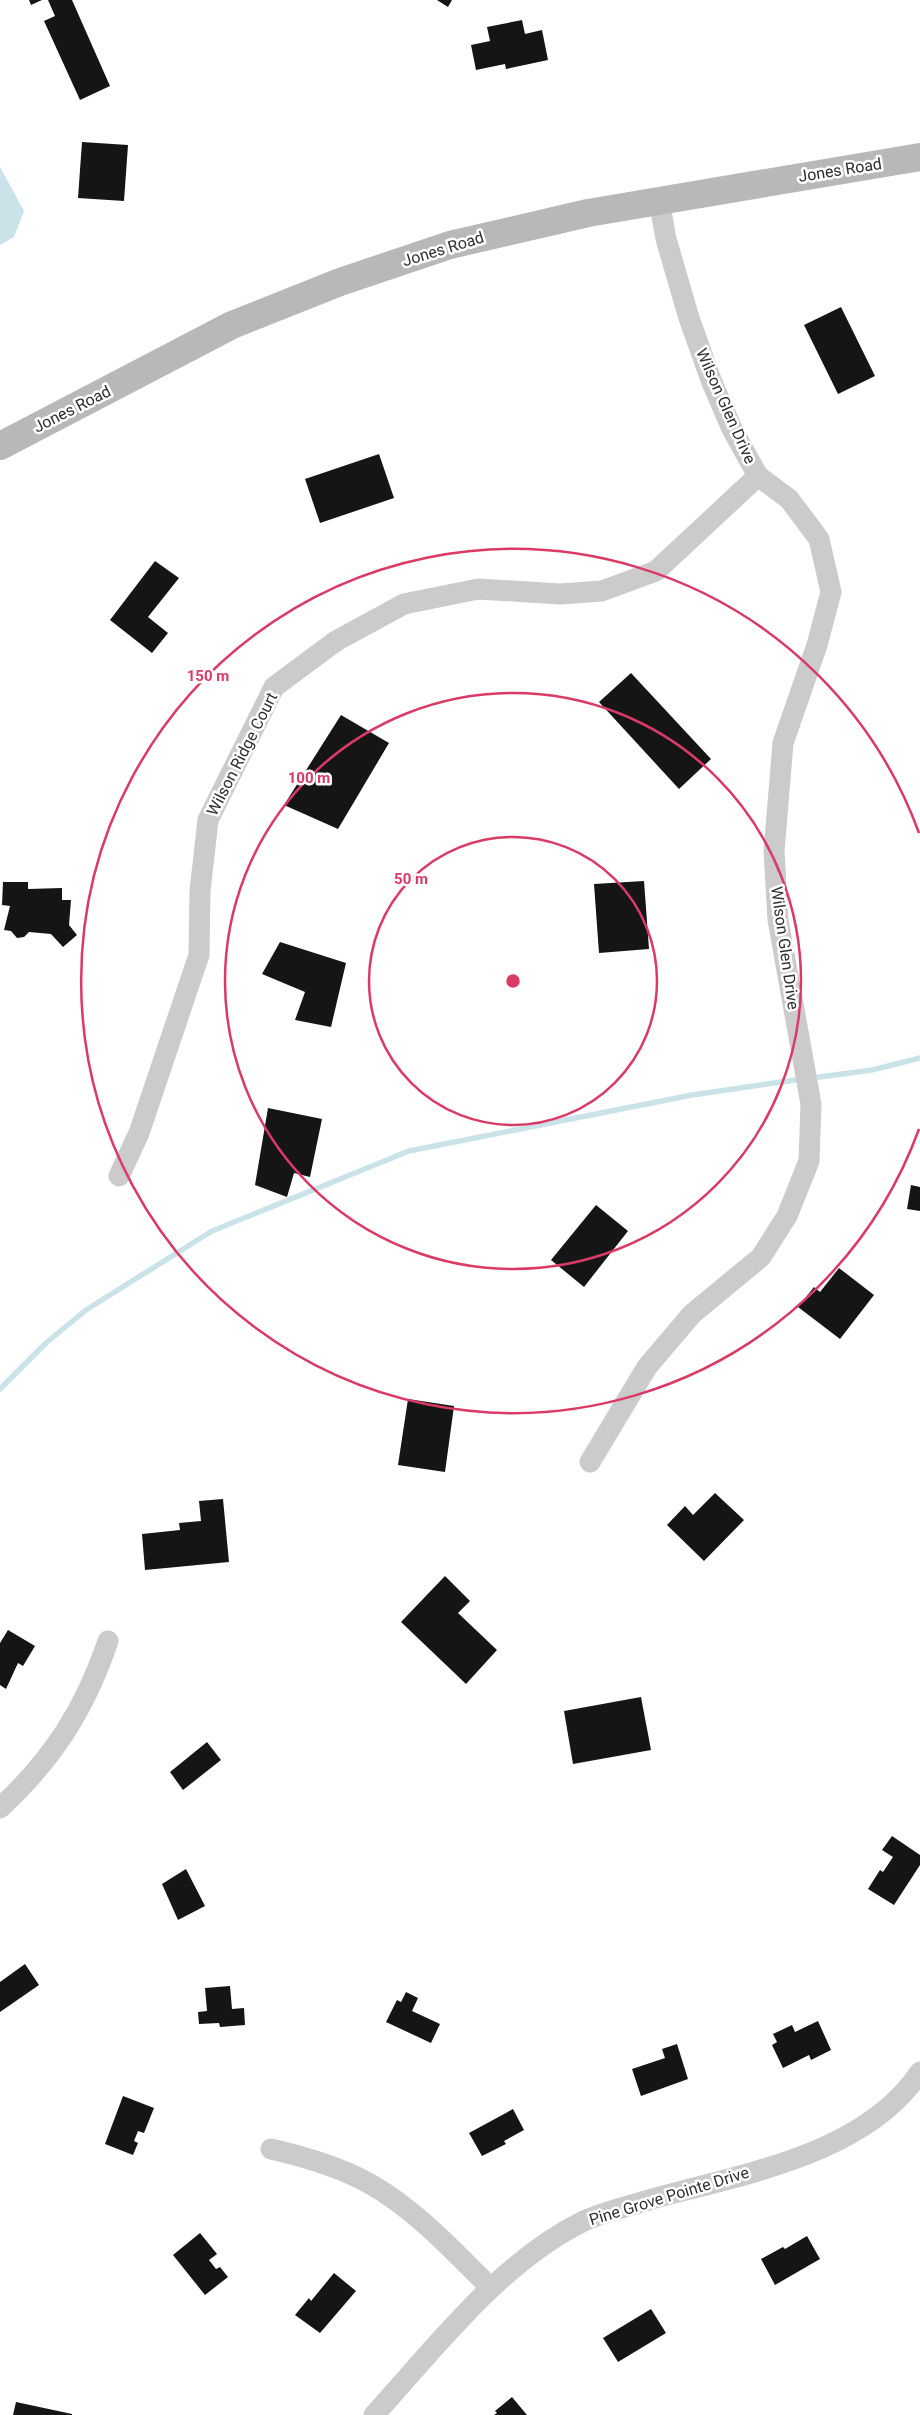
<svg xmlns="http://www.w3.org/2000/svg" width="920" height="2415" viewBox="0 0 920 2415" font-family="Roboto,sans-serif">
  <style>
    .water { fill: #c9e3e9 }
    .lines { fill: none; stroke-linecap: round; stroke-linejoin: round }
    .stream { stroke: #c9e3e9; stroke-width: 5.5 }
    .building { fill: #151515 }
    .street { stroke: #cbcbcb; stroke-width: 21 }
    .secondary { stroke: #b8b8b8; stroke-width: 28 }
    .ring { fill: none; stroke: #db3a65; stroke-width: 2.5 }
    .labels { text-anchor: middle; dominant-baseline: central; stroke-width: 5; stroke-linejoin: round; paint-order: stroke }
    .street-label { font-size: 16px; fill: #2e2e2e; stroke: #fff }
    .centre { fill: #db3a65; stroke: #fff; stroke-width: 2.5 }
    .ring-label { font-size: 15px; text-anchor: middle; font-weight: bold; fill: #db3a65; stroke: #fff; stroke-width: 5; stroke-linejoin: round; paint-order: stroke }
  </style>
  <rect width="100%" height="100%" fill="#fff"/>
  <path class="water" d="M0 167 24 211 14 237 0 245Z"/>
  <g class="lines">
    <g class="stream">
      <path d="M812 1078 872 1070 920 1058"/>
      <path d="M0 1389 46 1343 86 1310 212 1231 409 1151 692 1095 802 1079"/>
    </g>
  </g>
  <g class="building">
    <path d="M29 0H42L31 5Z"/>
    <path d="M48 0H72L110 86 80 100 44 21 55 16Z"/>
    <path d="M437 0H452L448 7Z"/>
    <path d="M522 20 525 34 542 30 548 60 506 69 505 64 476 70 471 45 490 41 487 27Z"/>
    <path d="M82 142 128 145 124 201 78 198Z"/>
    <path d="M841 307 875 376 838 394 804 325Z"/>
    <path d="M379 454 394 498 320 523 305 479Z"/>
    <path d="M155 561 179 578 148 617 168 633 152 653 110 620Z"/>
    <path d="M631 673 711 759 679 789 599 702Z"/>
    <path d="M341 715 389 743 338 829 284 805Z"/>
    <path d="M644 881 649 949 599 953 594 884Z"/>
    <path d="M3 882H28V889L62 888V900H71L69 925 77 935 63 947 51 934 29 932 24 937 17 938 11 931 4 930 10 906 2 905Z"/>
    <path d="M280 942 346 963 331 1027 295 1020 305 992 262 974Z"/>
    <path d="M268 1108 322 1119 310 1177 294 1173 287 1197 255 1185Z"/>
    <path d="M911 1185 920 1187V1211L907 1209Z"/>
    <path d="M596 1205 628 1231 584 1287 551 1260Z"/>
    <path d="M839 1268 874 1295 840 1339 798 1307 814 1287 820 1292Z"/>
    <path d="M408 1399 454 1406 445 1472 398 1465Z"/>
    <path d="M715 1493 744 1520 704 1561 667 1525 685 1506 693 1515Z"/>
    <path d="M223 1499 229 1562 145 1570 142 1534 180 1530 179 1523 201 1521 199 1501Z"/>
    <path d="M445 1576 470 1601 458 1613 497 1650 466 1684 401 1622Z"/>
    <path d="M8 1630 35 1646 23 1666 18 1663 6 1689 0 1685V1643Z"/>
    <path d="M641 1697 651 1750 573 1764 564 1711Z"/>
    <path d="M207 1742 221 1760 183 1790 170 1772Z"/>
    <path d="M892 1836 920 1855V1865L894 1905 868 1889 880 1870 883 1872 893 1857 882 1850Z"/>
    <path d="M186 1869 205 1906 178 1920 162 1884Z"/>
    <path d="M25 1964 39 1985 0 2012V1982Z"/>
    <path d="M230 1986 232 2009 244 2008 245 2025 220 2027 219 2023 199 2024 198 2012 207 2011 205 1988Z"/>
    <path d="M406 1992 418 1998 412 2011 440 2024 431 2043 386 2022 397 2000 401 2002Z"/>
    <path d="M818 2021 831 2050 811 2060 809 2055 783 2068 772 2045 777 2042 773 2034 792 2025 795 2032Z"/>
    <path d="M677 2044 688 2079 641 2096 632 2069 665 2058 662 2049Z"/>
    <path d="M123 2096 154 2108 144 2133 138 2131 134 2141 138 2143 133 2155 105 2144Z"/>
    <path d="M513 2109 524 2130 504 2141 506 2144 482 2156 469 2133Z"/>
    <path d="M200 2233 217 2254 209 2260 216 2269 220 2267 228 2277 205 2295 173 2255Z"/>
    <path d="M807 2236 820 2259 775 2285 761 2259 783 2247 785 2249Z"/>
    <path d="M334 2273 356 2291 320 2333 295 2315 309 2298 311 2301Z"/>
    <path d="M651 2309 666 2333 618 2362 603 2338Z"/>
    <path d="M512 2397 527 2415H494L497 2413 495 2411Z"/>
    <path d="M16 2402 72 2414V2415H13Z"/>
  </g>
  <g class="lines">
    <g class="street">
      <path d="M119 1176 139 1133 199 955 200 891 208 820 274 687 336 641 404 604 478 589 560 594 602 591 656 571 758 476"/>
      <path d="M590 1462 647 1367 692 1314 761 1257 787 1216 809 1161 811 1104 778 920 774 851 783 743 817 645 831 592 819 539 789 499 758 476 732 429 711 380 689 318 666 239 659 200"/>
      <path d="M0 1808C53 1759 85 1709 108 1641"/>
      <path d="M271 2149C306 2157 341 2167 372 2185 417 2211 454 2252 491 2288"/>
      <path d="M374 2415C436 2347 500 2262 584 2221 605 2211 630 2206 652 2199 742 2174 865 2155 920 2072"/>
    </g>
    <path class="secondary" d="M0 446 232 325 340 282 450 245 588 213 920 157"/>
  </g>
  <g class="ring">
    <circle cx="513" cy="981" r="144"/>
    <circle cx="513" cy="981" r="288"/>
    <path d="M919 1129A432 432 0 1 1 919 833"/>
  </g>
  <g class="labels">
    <g class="street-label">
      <text transform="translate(840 170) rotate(-9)">Jones Road</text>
      <text transform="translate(443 249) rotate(-17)">Jones Road</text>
      <text transform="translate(726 406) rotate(66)">Wilson Glen Drive</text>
      <text transform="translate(72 409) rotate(-27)">Jones Road</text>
      <text transform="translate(242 754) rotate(-63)">Wilson Ridge Court</text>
      <text transform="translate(785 948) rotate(82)">Wilson Glen Drive</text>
      <text transform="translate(669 2196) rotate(-17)">Pine Grove Pointe Drive</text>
    </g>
  </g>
  <circle cx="513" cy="981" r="8" class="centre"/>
  <g class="ring-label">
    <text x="208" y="681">150 m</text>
    <text x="309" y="783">100 m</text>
    <text x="411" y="884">50 m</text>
  </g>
</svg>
